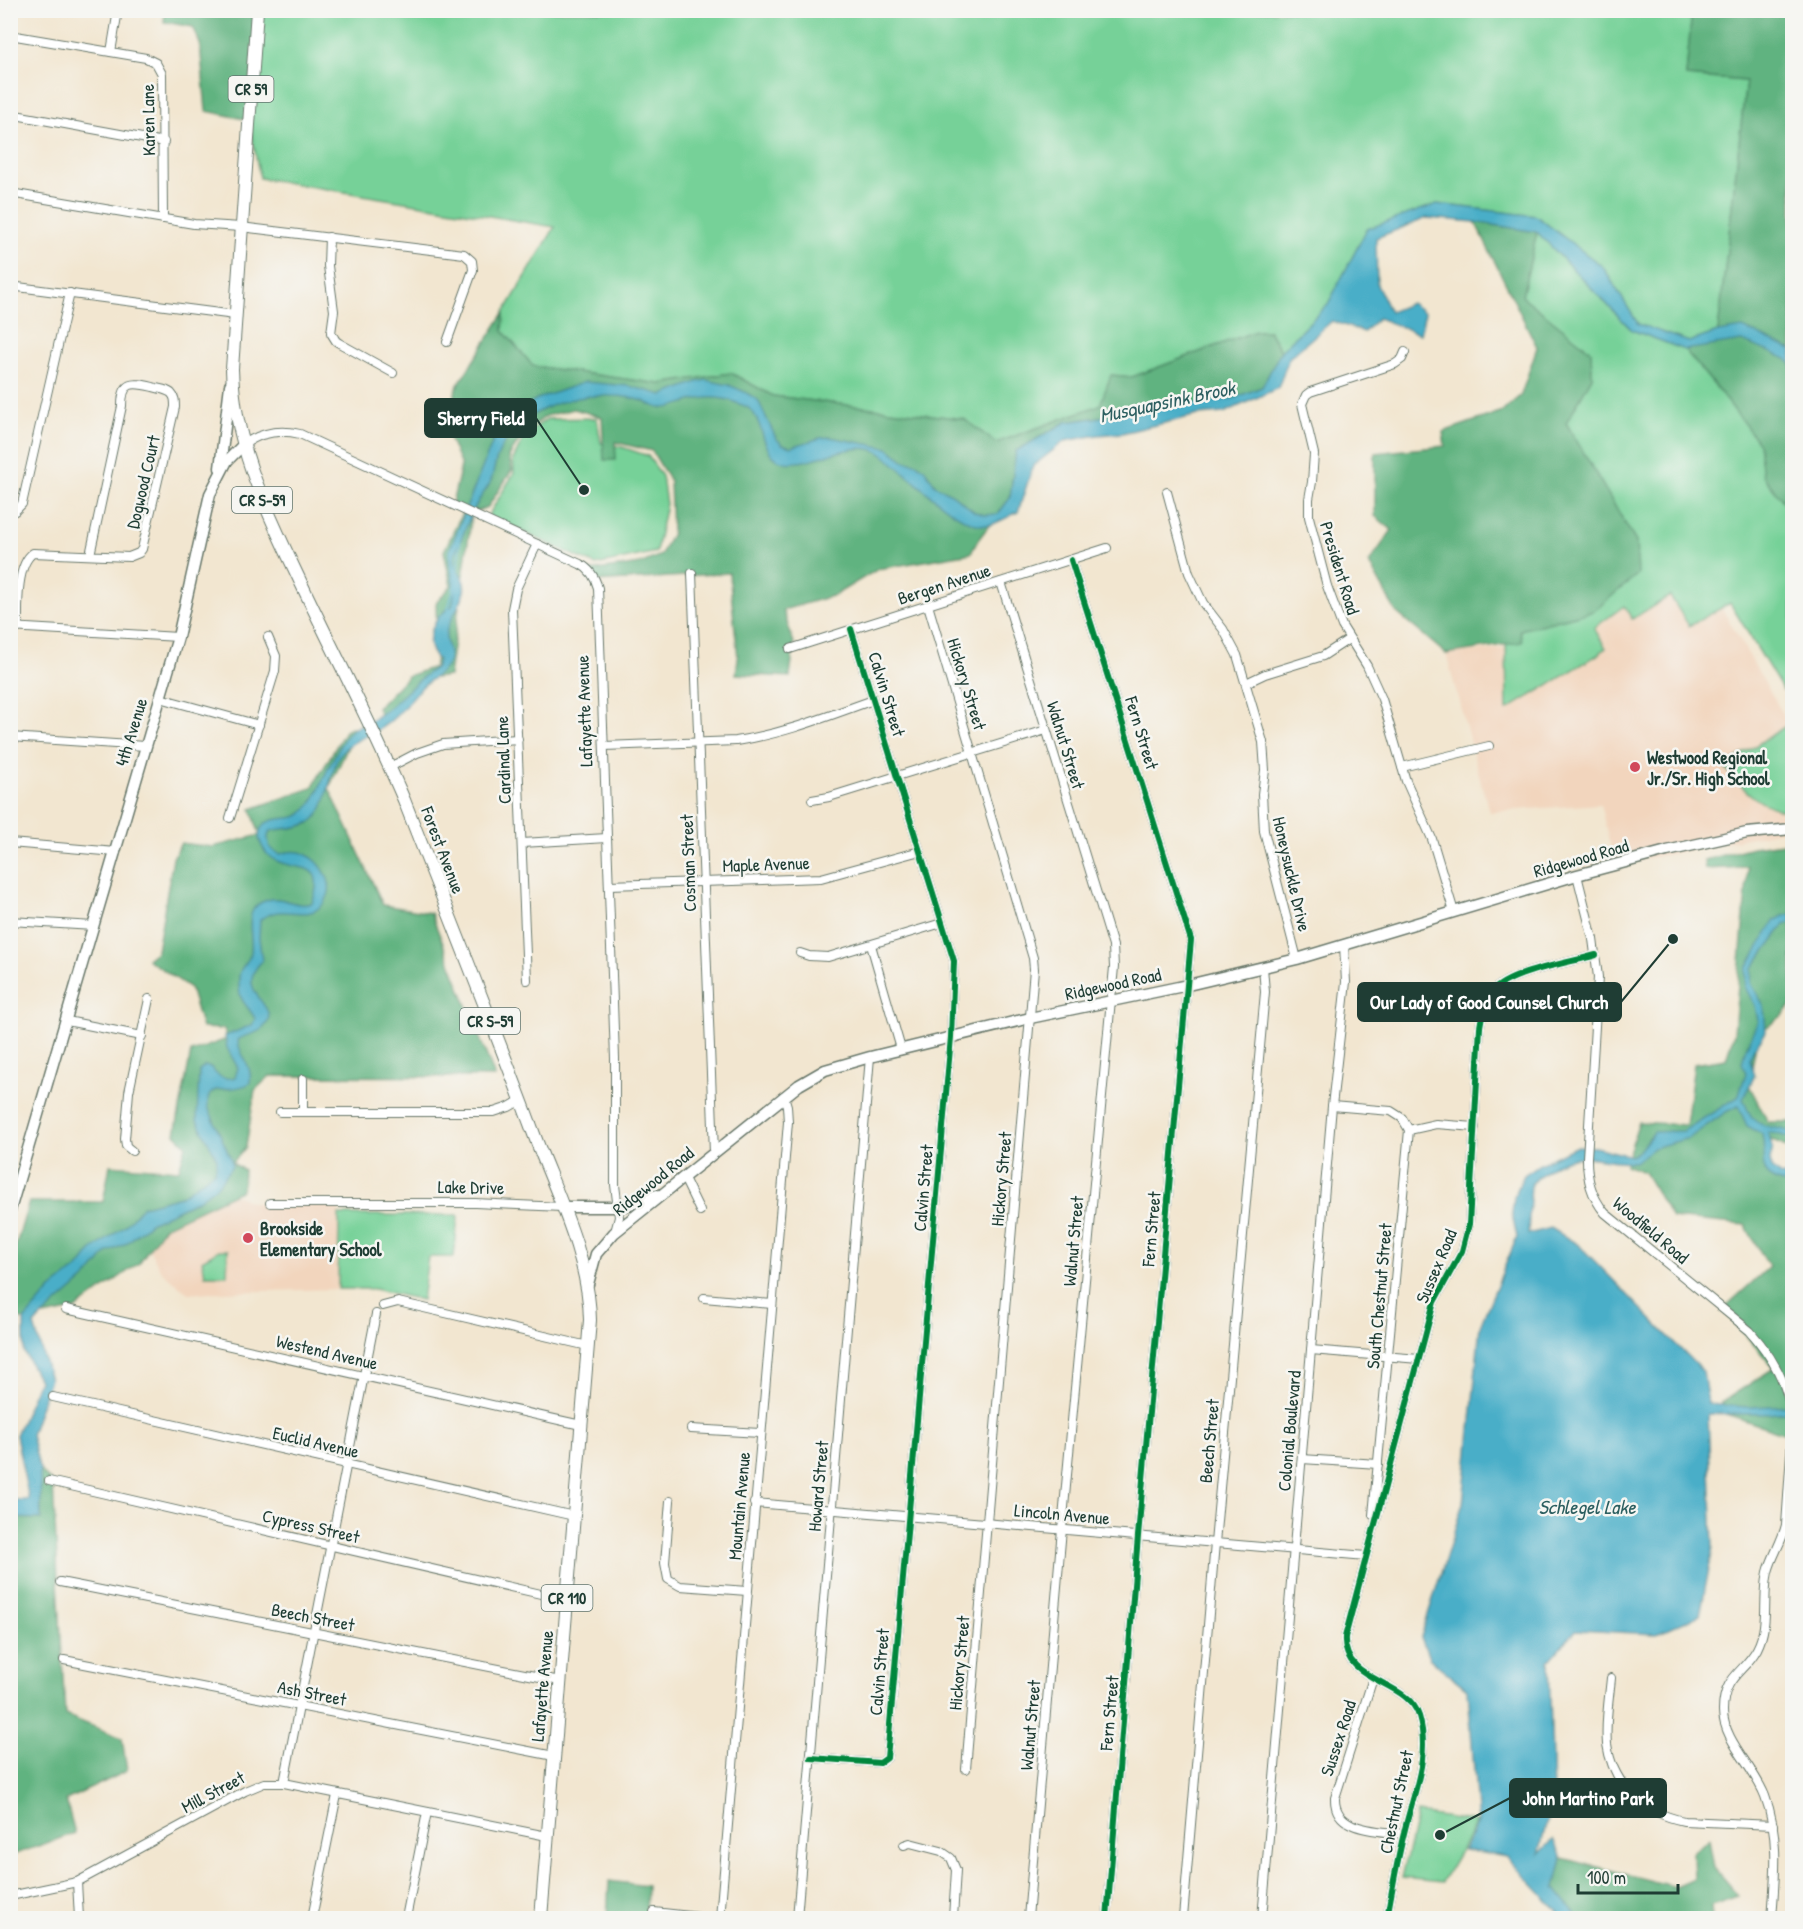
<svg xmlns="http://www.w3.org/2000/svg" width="1803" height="1929" viewBox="0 0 1803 1929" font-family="'Patrick Hand',sans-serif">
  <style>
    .built { fill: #f2d5bd }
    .green { fill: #76d198; stroke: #4a8766; stroke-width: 1.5 }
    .forest { fill: #60b380; stroke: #40785a; stroke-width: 1.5 }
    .water { fill: #49aec8; stroke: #34767e; stroke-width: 1.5 }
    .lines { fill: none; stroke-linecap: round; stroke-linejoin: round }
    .stream { stroke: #49aec8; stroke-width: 2 }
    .minor-casing { stroke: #69786b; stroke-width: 10 }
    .secondary-casing { stroke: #69786b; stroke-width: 13 }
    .primary-casing { stroke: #69786b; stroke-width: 14 }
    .minor { stroke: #fff; stroke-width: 8 }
    .secondary { stroke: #fff; stroke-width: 10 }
    .primary { stroke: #fff; stroke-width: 12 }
    .cycleway-casing { stroke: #f6f6f2; stroke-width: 10 }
    .cycleway { stroke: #00873e; stroke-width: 6 }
    .poi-dot { fill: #d1495b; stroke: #f6f6f2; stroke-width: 2 }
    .labels { text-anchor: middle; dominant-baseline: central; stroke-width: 5; stroke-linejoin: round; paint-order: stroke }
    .shield { fill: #f6f6f2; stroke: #60746d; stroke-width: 1.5 }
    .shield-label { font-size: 16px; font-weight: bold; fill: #1f3d34 }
    .street-label { font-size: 18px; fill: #1f3d34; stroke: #f6f6f2 }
    .poi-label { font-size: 18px; font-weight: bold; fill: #1f3d34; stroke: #f6f6f2; text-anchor: start }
    .water-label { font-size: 20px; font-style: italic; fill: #2c5f60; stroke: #f6f6f2 }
    .leader { fill: none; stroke: #1f3d34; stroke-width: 2 }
    .callout-dot { fill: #1f3d34; stroke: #f6f6f2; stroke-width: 2 }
    .callout { fill: #1f3d34; stroke: #1f3d34; stroke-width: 2 }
    .callout-label { font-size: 20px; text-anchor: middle; font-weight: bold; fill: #fff }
  </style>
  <rect width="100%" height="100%" fill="#f6f6f2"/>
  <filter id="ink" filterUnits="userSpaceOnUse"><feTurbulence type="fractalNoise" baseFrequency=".0167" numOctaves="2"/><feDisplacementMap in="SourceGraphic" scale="12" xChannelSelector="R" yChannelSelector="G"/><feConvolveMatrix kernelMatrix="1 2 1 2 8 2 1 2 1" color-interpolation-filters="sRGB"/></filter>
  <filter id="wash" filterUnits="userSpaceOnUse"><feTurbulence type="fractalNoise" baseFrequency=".008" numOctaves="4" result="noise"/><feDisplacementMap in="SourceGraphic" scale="24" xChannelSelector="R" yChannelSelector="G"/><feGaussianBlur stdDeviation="1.35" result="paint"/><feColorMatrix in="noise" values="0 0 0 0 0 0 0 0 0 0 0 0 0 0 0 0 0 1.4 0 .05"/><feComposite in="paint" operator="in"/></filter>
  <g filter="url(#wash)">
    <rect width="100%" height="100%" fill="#f2e6d0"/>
    <g class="built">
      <path d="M1670 596 1721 607 1792 730V829L1615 865 1600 804 1489 812 1446 654 1510 648H1605L1593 628 1624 606 1633 619Z"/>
      <path d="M233 1194 253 1203 337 1202 340 1215 338 1289 188 1293 161 1271 149 1249 164 1227Z"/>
    </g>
    <g class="green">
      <path d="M257 11H1692L1686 76 1746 81 1718 332 1689 342 1638 324 1603 267 1536 216 1437 204 1367 229 1328 304 1281 351 1269 331H1256L1132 377 1112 375 1100 405 996 443 964 419 773 396 731 373 660 384 533 366 503 331 504 313 555 227 260 178 249 120Z"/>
      <path d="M1537 232 1632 330 1685 350 1729 403 1760 444 1763 476 1792 512V695L1782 689 1730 603 1689 626 1670 596 1632 619 1624 606 1594 628 1606 648 1596 656 1507 710 1506 644 1521 641 1520 630 1594 611 1636 542 1566 423 1592 377 1591 351 1522 296Z"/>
      <path d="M597 418 601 443 622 447 648 456 662 476 666 504 656 552 596 565 488 516 514 473 513 460 525 435 547 419Z"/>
      <path d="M1792 722V811C1761 810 1742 789 1724 766Z"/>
      <path d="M339 1215H458L454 1257H428L422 1300 374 1289H338Z"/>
      <path d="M219 1250H228L227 1275H205L202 1260Z"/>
      <path d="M1417 1813 1477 1822 1442 1882 1402 1878Z"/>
    </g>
    <g class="forest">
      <path d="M165 11H257L249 120 206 111 200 44 193 27 164 22Z"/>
      <path d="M1692 11H1792V512L1763 476 1759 444 1729 403 1685 350 1718 332 1746 81 1686 76Z"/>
      <path d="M1475 222 1537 232 1522 296 1591 351 1592 377 1566 423 1636 542 1638 574 1594 611 1520 630 1522 642 1446 654 1396 612 1369 563 1392 530 1375 516V453L1445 446 1443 432 1503 411 1521 395 1537 347Z"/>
      <path d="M504 313 503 331 533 366 660 384 731 373 773 396 964 419 996 443 1100 405 1111 375 1132 377 1256 331H1269L1281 351 1262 387 1234 398 1066 422 1016 451 1010 498 978 540 971 553 878 569 835 595 783 610 794 643 790 677 736 674 738 658 729 573 596 582 589 571 640 564 661 555 672 533 670 481 652 451 615 442 616 460H604L602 417 574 409 546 416 524 433 509 456 512 470 488 507 472 513 449 676 427 679 381 717 377 708 408 676 434 667 437 652 436 603 451 586 444 551 463 511 452 504 461 466 448 435 456 388Z"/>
      <path d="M352 727 356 735 353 736 329 788 383 905 431 913 495 1077 270 1076 255 1090 246 1147 232 1163 244 1170 242 1190 164 1227 139 1263 74 1310 24 1320 11 1316 10 1264 29 1202H103L110 1165 179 1170 186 1145 175 1134 191 1052 227 1039 224 1029 202 1028 190 988 147 959 157 951 173 858 181 843 213 847 260 835 251 809 312 788 345 731Z"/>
      <path d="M1783 843H1792V1004L1783 1015 1763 1030 1756 1044 1749 1085 1768 1122H1792V1150L1766 1137 1768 1169 1792 1184V1436L1723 1413 1722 1402 1774 1368 1723 1309 1769 1267 1745 1225 1672 1218 1644 1172 1625 1165 1639 1122 1686 1125 1694 1064 1726 1059 1734 1033 1748 867 1705 869 1704 860 1753 847Z"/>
      <path d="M40 1470 53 1484 65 1715 122 1738 127 1771 66 1800 75 1833 13 1855 11 1854V1518L41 1519Z"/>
      <path d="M1709 1838 1714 1868 1738 1896 1712 1905 1713 1918H1556L1558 1913 1555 1887 1562 1858 1676 1887 1694 1879 1693 1853Z"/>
      <path d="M609 1881 647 1886 646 1918H607Z"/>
    </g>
    <g class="water">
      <path d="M1437 204 1536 216 1603 267 1638 324 1689 342 1718 332 1743 328 1792 350V366L1787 359 1742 341 1685 350 1632 330 1537 232 1475 222 1427 218 1376 238 1377 285 1390 312 1411 303 1425 313 1420 334 1378 318 1364 332 1332 321 1289 358 1278 388 1224 413 1198 415 1122 433 1098 435 1065 441 1033 466 1018 512C1009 516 999 523 989 525 960 531 905 470 882 454 855 436 813 467 784 462 761 457 765 424 751 410 749 408 743 405 739 404 724 397 707 396 691 401 680 404 671 409 660 408 654 407 648 403 643 401 633 398 622 396 612 396 569 393 516 412 498 455 494 464 494 476 489 485 486 490 482 495 479 500 469 517 463 536 455 554 452 571 462 569 464 583 468 600 448 617 446 634 445 644 453 656 447 665 442 674 430 679 423 686 409 700 398 718 381 728 371 735 354 740 345 749 327 766 331 809 311 822 300 829 283 828 271 831L268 835C268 846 270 850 280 854 289 851 298 850 307 855 321 861 335 883 327 898 310 929 285 899 260 920L259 938 262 961C230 993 286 1006 263 1028 256 1035 245 1034 238 1040 239 1057 253 1063 250 1083 233 1095 205 1079 208 1107L231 1159 232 1166 218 1185 200 1199 150 1223 127 1243 107 1253 87 1277 41 1317 34 1325 50 1379 31 1435 40 1470 41 1519 11 1518V1500H29L16 1435 39 1380 24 1352V1320L51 1289 79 1267 91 1251 125 1226 143 1206 181 1196 215 1171 217 1159 197 1120 199 1071 205 1066 212 1068C217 1078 225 1080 235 1077L238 1068 227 1048 225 1036 252 1025 255 1019C251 1010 243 1004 240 995 239 990 238 978 240 972 242 965 250 961 251 952 254 934 240 908 267 900 282 895 296 908 312 903 330 853 287 876 267 854 264 850 260 843 259 838 259 816 282 820 295 817 299 816 306 810 309 806 315 800 318 790 322 782 328 767 337 751 345 737 352 726 366 724 376 717 398 704 413 682 436 667L438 660C420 643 434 616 452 606 458 585 448 572 449 551L495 436 512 416 537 399 585 382 629 386 663 395 697 382 706 380 729 385 745 392 758 400 776 438 782 444 791 447 820 438 830 437 888 448 905 461 916 463 924 468 935 485 953 495 975 512 985 515 998 514 1010 498 1016 451 1066 422 1234 398 1262 387 1281 351 1328 304 1367 229Z"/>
      <path d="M1792 914V922L1785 924 1752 969 1751 983 1764 1006 1766 1032 1753 1050 1750 1059 1755 1075 1743 1099C1746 1105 1748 1112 1752 1117 1758 1128 1780 1127 1792 1132V1138L1768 1132 1773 1148 1770 1160 1772 1169 1782 1176 1792 1178V1186C1749 1175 1769 1167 1762 1134L1747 1126 1738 1106 1726 1112 1689 1138 1653 1148 1635 1162C1586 1161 1573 1143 1531 1184L1528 1234 1551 1228 1579 1245 1703 1372 1708 1404 1749 1407 1792 1405V1411L1769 1414H1708L1713 1548 1700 1615 1657 1634 1576 1630 1549 1661 1553 1794 1539 1854 1554 1839 1562 1858 1555 1888 1579 1918H1564L1507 1857 1463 1850 1478 1823 1468 1690 1429 1658 1421 1637 1463 1503 1480 1326 1517 1237 1512 1214 1514 1197 1524 1175 1540 1164 1577 1146 1595 1147 1631 1156 1638 1152 1654 1132 1683 1131 1738 1097 1746 1073 1742 1063 1745 1050 1758 1021 1755 1006 1745 987 1746 969 1774 921 1783 916Z"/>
    </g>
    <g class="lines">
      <g class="stream">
        <path d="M457 573 460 542"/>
        <path d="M448 610 455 584"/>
      </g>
    </g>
  </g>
  <g filter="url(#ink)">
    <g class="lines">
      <g class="minor-casing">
        <g id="minor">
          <path d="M10 35 146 58 156 63 162 74 163 219"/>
          <path d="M111 52 118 10"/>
          <path d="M10 114 164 142"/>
          <path d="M16 194 194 224 241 227 464 254 472 261 473 270 447 342"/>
          <path d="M329 237 328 266 334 311 331 333 336 341 339 343 393 373"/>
          <path d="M10 286 235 315"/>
          <path d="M1405 352 1402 359 1395 364 1310 392 1306 395 1302 404 1314 454 1312 482 1309 499V517L1327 586 1342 626 1367 666 1382 699 1406 781 1432 839 1454 912"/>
          <path d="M243 445C261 432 279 429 300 434L580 564C590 569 595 577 598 588L615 1058V1185L619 1217 615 1232"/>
          <path d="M1167 492 1189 573 1203 603 1223 629 1237 655 1263 742 1265 770 1262 794 1264 831 1297 959"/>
          <path d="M10 512 15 511 22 504 70 293"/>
          <path d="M1071 560 1191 940 1138 1536 1107 1918"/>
          <path d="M692 573 714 1153"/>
          <path d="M1001 582 1113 946 1114 967 1062 1529 1028 1918"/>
          <path d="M928 605 1033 958 1034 969 966 1769"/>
          <path d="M10 627 178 637"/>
          <path d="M18 628C18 608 16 565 33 553L129 557 139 553 142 549 175 407C175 401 175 397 171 393 166 389 159 389 153 387 132 382 122 381 122 406L90 555"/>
          <path d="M790 649 1107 548"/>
          <path d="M1246 683 1265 674 1323 656 1349 639"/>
          <path d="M160 698 259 725"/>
          <path d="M10 737 145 746"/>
          <path d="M604 746 736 741C784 734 828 716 873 700"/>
          <path d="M390 767 417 753 443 744 518 739"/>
          <path d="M1402 767 1489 746"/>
          <path d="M812 800 829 797 1046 730"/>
          <path d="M230 818 275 671 276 656 268 637"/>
          <path d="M10 843 116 852"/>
          <path d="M522 843 607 838"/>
          <path d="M1577 875 1593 939 1598 977 1587 1158C1587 1179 1591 1196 1605 1213L1750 1331C1774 1358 1791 1388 1792 1425"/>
          <path d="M609 885 821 878 920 851"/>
          <path d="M10 921 94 926"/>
          <path d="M871 945 901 1049"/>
          <path d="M800 953 809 956 828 957 942 923"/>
          <path d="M527 980 512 609 516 589 537 544"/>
          <path d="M67 1021 142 1036"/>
          <path d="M1332 1106 1391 1111 1402 1118 1409 1130 1373 1515"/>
          <path d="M303 1110V1079"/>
          <path d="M280 1112H494L509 1107 521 1100"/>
          <path d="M1409 1130 1436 1124 1475 1127"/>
          <path d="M132 1151 126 1146 125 1139 129 1092 149 999"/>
          <path d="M684 1178 700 1211"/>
          <path d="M270 1203H475L562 1207"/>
          <path d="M704 1298 772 1304"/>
          <path d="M383 1306 398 1302 588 1346"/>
          <path d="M66 1309 581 1425"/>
          <path d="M1311 1350 1419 1359"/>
          <path d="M53 1397 574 1516"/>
          <path d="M691 1429 760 1433"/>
          <path d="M1302 1459 1378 1464"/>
          <path d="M49 1481 567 1600"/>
          <path d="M670 1501 665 1563 668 1579 680 1586 747 1591"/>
          <path d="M754 1503 1366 1556"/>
          <path d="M60 1582 560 1681"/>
          <path d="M64 1660 554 1756"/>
          <path d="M1373 1678 1335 1798C1334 1832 1378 1830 1403 1834"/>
          <path d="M1611 1678C1609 1699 1605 1722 1607 1744 1613 1786 1644 1813 1684 1821L1773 1825"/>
          <path d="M811 1758 880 1763 887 1758 951 1037 954 961 851 629"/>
          <path d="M284 1783 376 1314"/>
          <path d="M904 1845 910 1843 941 1851 951 1858 956 1870 953 1918"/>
          <path d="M77 1882 79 1918"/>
          <path d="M10 1896 77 1882 245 1791 264 1783H284L547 1836"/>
          <path d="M654 1912 708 1918"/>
          <path d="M1388 1914 1424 1918"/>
          <path d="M312 1918 337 1795"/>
          <path d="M406 1918 427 1812"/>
          <path d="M720 1918 788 1122 787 1106 784 1096"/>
          <path d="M797 1918 870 1057"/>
          <path d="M1183 1918 1215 1543 1265 992 1263 967"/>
          <path d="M1262 1918 1332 1106 1346 982 1344 945"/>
          <path d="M1387 1918C1392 1890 1397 1861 1404 1833 1413 1793 1431 1757 1419 1716 1408 1679 1342 1683 1345 1637L1434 1302 1462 1251 1469 1224 1480 1027C1482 1015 1484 1001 1492 992 1510 971 1569 963 1596 955"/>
          <path d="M1772 1918C1775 1877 1780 1836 1765 1796 1754 1767 1723 1740 1723 1711 1723 1676 1744 1673 1757 1649 1770 1624 1762 1598 1768 1572 1772 1556 1782 1542 1786 1525L1792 1438"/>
        </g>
      </g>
      <g class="secondary-casing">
        <g id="secondary">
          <path d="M220 468 230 385"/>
          <path d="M562 1207H621L657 1195"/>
          <path d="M10 1210 178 637 210 494 227 461 243 445"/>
          <path d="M588 1284 596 1254 614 1233 799 1085 825 1070 870 1057 1030 1018 1188 985 1297 959 1577 875 1667 851 1747 833 1792 829"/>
        </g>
      </g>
      <g class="primary-casing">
        <path id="primary" d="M257 10 232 369C234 448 269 515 302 585 336 657 373 727 404 800 448 912 493 1024 535 1137 557 1195 589 1257 590 1320L541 1918"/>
      </g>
      <use href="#minor" class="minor"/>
      <use href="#secondary" class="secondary"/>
      <use href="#primary" class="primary"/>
      <g class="cycleway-casing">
        <g id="cycleway">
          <path d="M1071 560 1191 940 1138 1536 1107 1918"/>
          <path d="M811 1758 880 1763 887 1758 951 1037 954 961 851 629"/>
          <path d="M1387 1918C1392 1890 1397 1861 1404 1833 1413 1793 1431 1757 1419 1716 1408 1679 1342 1683 1345 1637L1434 1302 1462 1251 1469 1224 1480 1027C1482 1015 1484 1001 1492 992 1510 971 1569 963 1596 955"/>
        </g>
      </g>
      <use href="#cycleway" class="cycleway"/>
    </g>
  </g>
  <g class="poi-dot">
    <circle cx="1635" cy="767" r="6"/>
    <circle cx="248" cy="1238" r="6"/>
  </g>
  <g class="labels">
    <g class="shield">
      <rect x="228.5" y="76" width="45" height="26" rx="4.5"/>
      <rect x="232" y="487" width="60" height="26" rx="4.5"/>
      <rect x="460" y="1008" width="60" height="26" rx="4.5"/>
      <rect x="541.5" y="1585" width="51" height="26" rx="4.5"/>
    </g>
    <g class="shield-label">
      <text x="251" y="89">CR 59</text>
      <text x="262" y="500">CR S-59</text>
      <text x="490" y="1021">CR S-59</text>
      <text x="567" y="1598">CR 110</text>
    </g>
    <g class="street-label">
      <text transform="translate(148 120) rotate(-91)">Karen Lane</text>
      <text transform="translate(143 482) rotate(-77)">Dogwood Court</text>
      <text transform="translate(1340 568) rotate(73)">President Road</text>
      <text transform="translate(944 584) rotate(-18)">Bergen Avenue</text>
      <text transform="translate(967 684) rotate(73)">Hickory Street</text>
      <text transform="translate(887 694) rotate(73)">Calvin Street</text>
      <text transform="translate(584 711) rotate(-92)">Lafayette Avenue</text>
      <text transform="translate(131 732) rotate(-73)">4th Avenue</text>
      <text transform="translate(1142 733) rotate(73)">Fern Street</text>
      <text transform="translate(1066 745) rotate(73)">Walnut Street</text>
      <text transform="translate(503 760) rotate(-92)">Cardinal Lane</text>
      <text transform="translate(443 850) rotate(69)">Forest Avenue</text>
      <text transform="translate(1581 858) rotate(-16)">Ridgewood Road</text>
      <text transform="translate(688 863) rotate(-92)">Cosman Street</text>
      <text transform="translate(766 864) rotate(-2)">Maple Avenue</text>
      <text transform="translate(1292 874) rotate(77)">Honeysuckle Drive</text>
      <text transform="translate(1113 984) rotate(-12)">Ridgewood Road</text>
      <text transform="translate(1001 1179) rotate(-85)">Hickory Street</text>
      <text transform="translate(653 1181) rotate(-39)">Ridgewood Road</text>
      <text transform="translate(471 1187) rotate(1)">Lake Drive</text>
      <text transform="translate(923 1188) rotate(-85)">Calvin Street</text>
      <text transform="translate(1151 1229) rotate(-85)">Fern Street</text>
      <text transform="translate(1651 1230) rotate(40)">Woodfield Road</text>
      <text transform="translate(1073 1241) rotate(-85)">Walnut Street</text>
      <text transform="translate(1436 1266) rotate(-67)">Sussex Road</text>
      <text transform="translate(1379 1296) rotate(-85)">South Chestnut Street</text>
      <text transform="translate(327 1352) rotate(13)">Westend Avenue</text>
      <text transform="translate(1289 1431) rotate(-85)">Colonial Boulevard</text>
      <text transform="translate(1209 1441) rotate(-85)">Beech Street</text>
      <text transform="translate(316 1442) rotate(13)">Euclid Avenue</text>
      <text transform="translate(818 1486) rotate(-85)">Howard Street</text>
      <text transform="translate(739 1506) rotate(-85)">Mountain Avenue</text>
      <text transform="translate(1062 1514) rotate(5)">Lincoln Avenue</text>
      <text transform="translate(311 1526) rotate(13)">Cypress Street</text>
      <text transform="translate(313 1617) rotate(11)">Beech Street</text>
      <text transform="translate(959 1663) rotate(-85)">Hickory Street</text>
      <text transform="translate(879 1672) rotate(-85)">Calvin Street</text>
      <text transform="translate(542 1686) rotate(-85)">Lafayette Avenue</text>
      <text transform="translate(312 1693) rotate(11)">Ash Street</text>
      <text transform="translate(1109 1713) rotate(-85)">Fern Street</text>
      <text transform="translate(1030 1725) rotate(-85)">Walnut Street</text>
      <text transform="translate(1338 1738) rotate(-72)">Sussex Road</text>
      <text transform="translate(213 1792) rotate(-28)">Mill Street</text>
      <text transform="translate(1396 1802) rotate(-78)">Chestnut Street</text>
    </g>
    <g class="poi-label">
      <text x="1647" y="757">Westwood Regional<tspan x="1647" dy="21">Jr./Sr. High School</tspan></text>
      <text x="260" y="1228">Brookside<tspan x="260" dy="21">Elementary School</tspan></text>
    </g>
    <g class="water-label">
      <text transform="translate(1167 401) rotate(-12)">Musquapsink Brook</text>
      <text x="1587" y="1506">Schlegel Lake</text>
    </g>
  </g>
  <path class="leader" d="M584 490L536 418M1673 939L1621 1002M1440 1835L1510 1798"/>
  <g class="callout-dot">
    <circle cx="584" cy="490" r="6"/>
    <circle cx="1673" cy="939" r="6"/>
    <circle cx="1440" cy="1835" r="6"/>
  </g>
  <g class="callout">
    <rect x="425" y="399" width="111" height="38" rx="6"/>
    <rect x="1358" y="983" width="263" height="38" rx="6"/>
    <rect x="1510" y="1779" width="156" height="38" rx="6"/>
  </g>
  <g class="callout-label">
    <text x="481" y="425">Sherry Field</text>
    <text x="1489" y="1009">Our Lady of Good Counsel Church</text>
    <text x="1588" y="1805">John Martino Park</text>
  </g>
  <rect width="1803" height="1929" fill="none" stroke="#f6f6f2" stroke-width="36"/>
  <path d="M1578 1884v9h100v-9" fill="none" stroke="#1f3d34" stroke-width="3"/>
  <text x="1587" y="1884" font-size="18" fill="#1f3d34" stroke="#f6f6f2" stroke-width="4.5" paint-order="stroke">100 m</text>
</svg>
